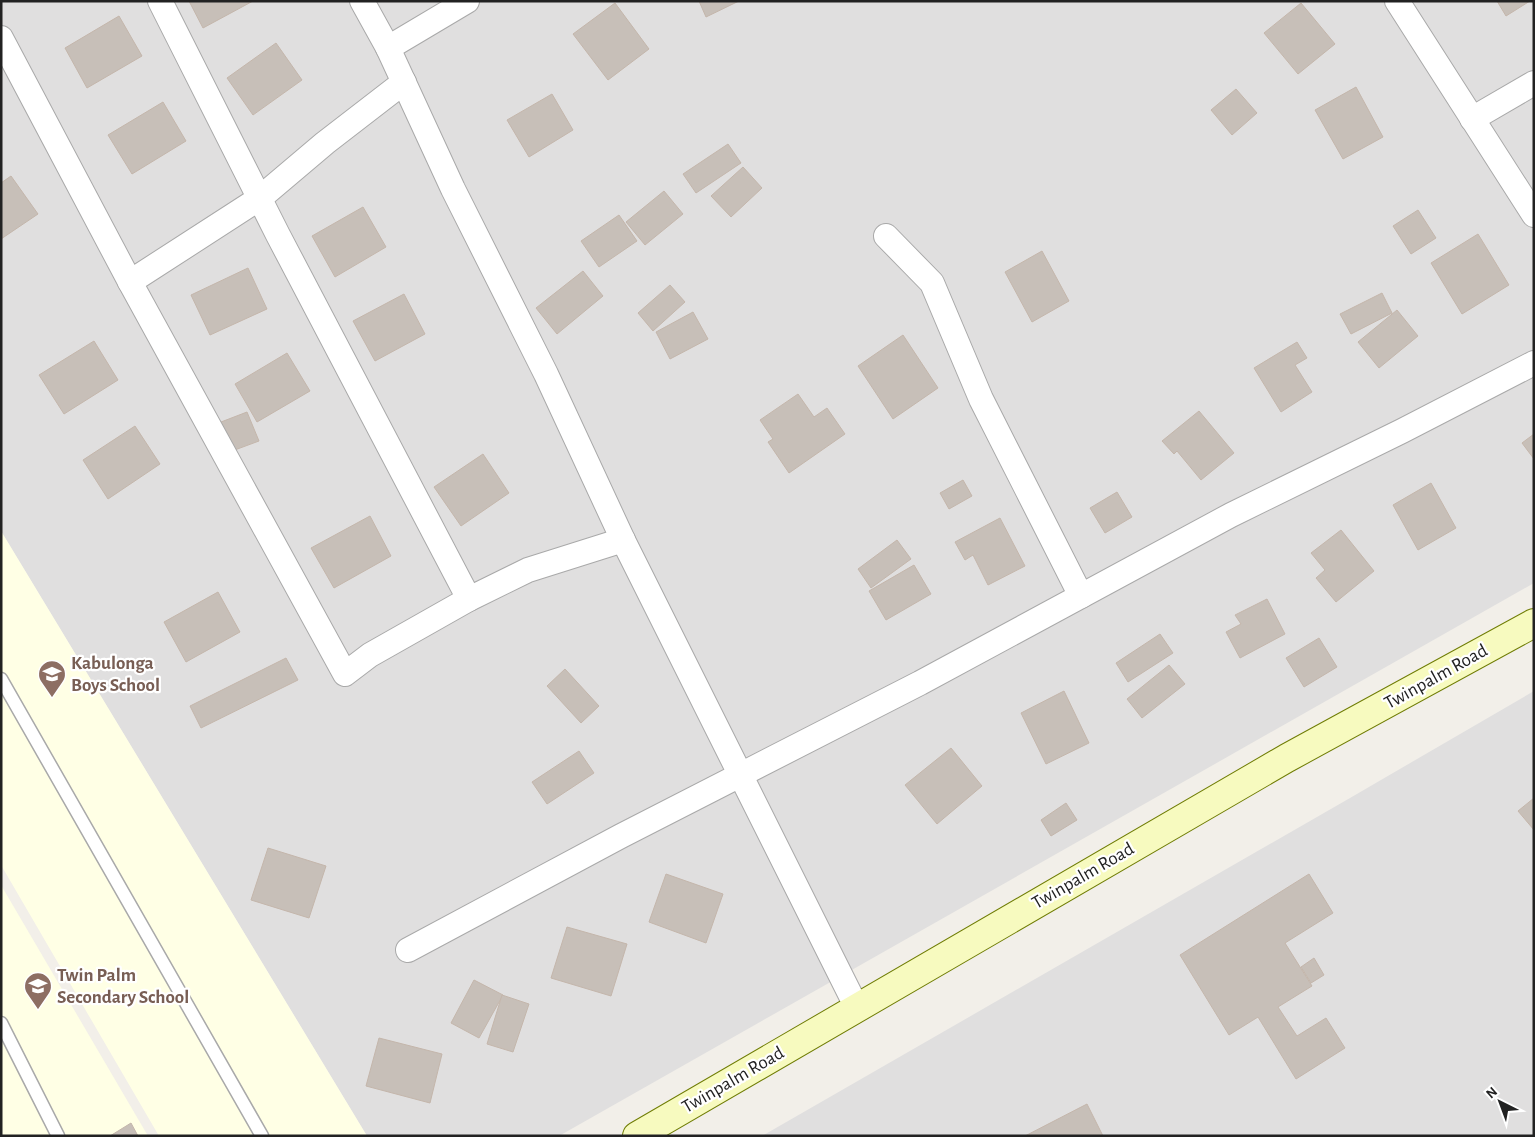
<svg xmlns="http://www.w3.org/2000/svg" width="1535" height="1137" viewBox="0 0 1535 1137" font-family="'Alegreya Sans',sans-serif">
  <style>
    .residential { fill: #e0dfdf }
    .education { fill: #ffffe5 }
    .building { fill: #c7bfb8; stroke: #c4b6ab }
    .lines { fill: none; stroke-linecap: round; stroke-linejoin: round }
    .service-casing { stroke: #a9a9a9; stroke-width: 15 }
    .minor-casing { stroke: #a9a9a9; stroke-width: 26 }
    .secondary-casing { stroke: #707d05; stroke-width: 30 }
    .service { stroke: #fff; stroke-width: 12 }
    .minor { stroke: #fff; stroke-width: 24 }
    .secondary { stroke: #f7fabf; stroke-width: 28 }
    .labels { text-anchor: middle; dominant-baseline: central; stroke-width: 4.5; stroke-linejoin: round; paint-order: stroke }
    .education-label { font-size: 19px; font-weight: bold; fill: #785e54; stroke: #fff; text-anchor: start }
    .street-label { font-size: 19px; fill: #222; stroke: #fff }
  </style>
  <rect width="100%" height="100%" fill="#f2efe9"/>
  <g class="residential">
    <path d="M1 1H1534V583L559 1136H367L1 531Z"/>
    <path d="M1534 691V1136H762L1350 798Z"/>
  </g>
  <g class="education">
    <path d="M1 531 367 1136H159L1 865Z"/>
    <path d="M1 885 148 1136H1Z"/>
  </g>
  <g class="building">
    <path d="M189 1H253L203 28Z"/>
    <path d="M699 1H739L706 17Z"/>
    <path d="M1497 1H1530L1506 16Z"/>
    <path d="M615 3 649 49 608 80 573 34Z"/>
    <path d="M1301 3 1335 44 1298 74 1264 33Z"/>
    <path d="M119 16 142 56 87 88 65 48Z"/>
    <path d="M276 43 302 80 253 115 227 78Z"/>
    <path d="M1356 87 1383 137 1343 159 1315 110Z"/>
    <path d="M1236 89 1257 113 1232 135 1211 110Z"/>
    <path d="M552 94 573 130 529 157 507 120Z"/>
    <path d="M163 102 186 141 132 174 108 135Z"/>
    <path d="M728 144 741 163 696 193 683 174Z"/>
    <path d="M743 167 762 188 731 217 711 196Z"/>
    <path d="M11 176 38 214 1 239V183Z"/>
    <path d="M664 191 683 214 645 245 626 222Z"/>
    <path d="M363 207 386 247 335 277 312 236Z"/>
    <path d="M1418 210 1436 238 1411 254 1393 226Z"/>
    <path d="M619 215 637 241 599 267 581 241Z"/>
    <path d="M1478 234 1509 285 1462 314 1431 263Z"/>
    <path d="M1042 251 1069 301 1032 322 1005 272Z"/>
    <path d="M248 268 267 309 210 335 191 295Z"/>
    <path d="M583 271 603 296 557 334 536 308Z"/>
    <path d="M670 285 685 302 653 331 638 313Z"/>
    <path d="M1382 293 1392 313 1351 334 1340 314Z"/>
    <path d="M404 294 425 334 375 361 353 321Z"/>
    <path d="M1397 310 1418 336 1379 368 1358 342Z"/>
    <path d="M693 312 708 339 670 359 656 332Z"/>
    <path d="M903 335 938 388 893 419 858 366Z"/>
    <path d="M94 341 118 380 64 414 39 375Z"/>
    <path d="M1297 342 1307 358 1295 365 1312 392 1281 412 1254 368Z"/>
    <path d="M287 353 310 391 257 422 235 384Z"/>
    <path d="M798 394 814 417 827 408 845 434 789 473 768 442 773 439 760 420Z"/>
    <path d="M1199 411 1234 453 1201 480 1177 451 1174 454 1162 441Z"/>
    <path d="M247 412 259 441 232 451 221 422Z"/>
    <path d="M135 426 160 464 108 499 83 460Z"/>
    <path d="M1534 434V459L1522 443Z"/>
    <path d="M483 454 509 493 461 526 434 487Z"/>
    <path d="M963 480 972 496 949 509 940 493Z"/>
    <path d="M1431 483 1456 528 1418 550 1393 505Z"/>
    <path d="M1117 492 1132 517 1105 533 1090 508Z"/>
    <path d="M370 516 391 556 334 588 311 548Z"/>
    <path d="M1000 518 1025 566 988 585 973 555 965 560 955 542Z"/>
    <path d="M1341 530 1374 571 1336 602 1316 578 1325 570 1311 553Z"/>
    <path d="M897 540 911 559 871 588 858 569Z"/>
    <path d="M914 565 931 594 886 620 869 591Z"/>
    <path d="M218 592 240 632 186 662 164 622Z"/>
    <path d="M1267 599 1285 634 1240 658 1226 632 1241 624 1235 615Z"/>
    <path d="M1160 634 1173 653 1128 682 1116 663Z"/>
    <path d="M1319 638 1337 667 1304 687 1286 658Z"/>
    <path d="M286 658 298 680 201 728 190 706Z"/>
    <path d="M1169 665 1185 684 1142 718 1127 699Z"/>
    <path d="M565 669 599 706 581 723 547 686Z"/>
    <path d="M1064 691 1089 743 1046 764 1021 713Z"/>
    <path d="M951 748 982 786 937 824 905 785Z"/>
    <path d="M579 751 594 773 547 804 532 782Z"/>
    <path d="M1534 798V830L1518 811Z"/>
    <path d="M1066 803 1077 820 1051 836 1041 820Z"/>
    <path d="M268 848 326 866 309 918 251 900Z"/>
    <path d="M666 874 723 894 706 943 649 922Z"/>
    <path d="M1309 874 1333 913 1285 943 1312 986 1278 1007 1297 1036 1326 1018 1345 1048 1296 1079 1258 1017 1229 1035 1180 955Z"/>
    <path d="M567 927 627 944 611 996 551 978Z"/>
    <path d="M1314 958 1324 975 1311 983 1301 967Z"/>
    <path d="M474 980 503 995 479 1038 451 1023Z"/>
    <path d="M502 995 529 1004 513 1052 487 1044Z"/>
    <path d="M379 1038 442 1054 430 1103 366 1086Z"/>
    <path d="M1087 1104 1103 1136H1025Z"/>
    <path d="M131 1123 138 1136H110Z"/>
  </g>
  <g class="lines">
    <g class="service-casing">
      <g id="service">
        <path d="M1 679 262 1136"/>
        <path d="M1 1023 58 1136"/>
      </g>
    </g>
    <g class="minor-casing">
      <g id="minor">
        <path d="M160 1 278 235 469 599"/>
        <path d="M362 1 388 48 453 189 546 374 623 540 857 1008"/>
        <path d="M1397 1 1534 215"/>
        <path d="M1 38 130 282 345 674 370 655 469 599 528 570 623 540"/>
        <path d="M388 48 467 1"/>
        <path d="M1472 119 1534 83"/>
        <path d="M886 236 932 283 981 399 1081 596"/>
        <path d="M130 282 260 198 325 143 404 82"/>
        <path d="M408 950 621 836 920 683 1231 515 1402 431 1534 363"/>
      </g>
    </g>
    <g class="secondary-casing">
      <path id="secondary" d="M637 1136 1287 758 1534 623"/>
    </g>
    <use href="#service" class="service"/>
    <use href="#minor" class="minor"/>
    <use href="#secondary" class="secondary"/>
  </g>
  <defs>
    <g id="school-pin" transform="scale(1.4375)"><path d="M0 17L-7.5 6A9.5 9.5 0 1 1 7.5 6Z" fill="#8d6e63" stroke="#fff"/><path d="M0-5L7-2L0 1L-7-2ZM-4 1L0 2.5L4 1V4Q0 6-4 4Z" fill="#fff"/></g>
  </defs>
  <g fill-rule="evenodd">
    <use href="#school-pin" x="52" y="674"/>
    <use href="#school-pin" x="38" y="986"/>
  </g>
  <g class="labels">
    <g class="education-label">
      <text x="71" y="663">Kabulonga<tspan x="71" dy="22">Boys School</tspan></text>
      <text x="57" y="975">Twin Palm<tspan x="57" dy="22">Secondary School</tspan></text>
    </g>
    <g class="street-label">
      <text transform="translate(1436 677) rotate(-29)">Twinpalm Road</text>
      <text transform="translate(1083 876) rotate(-30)">Twinpalm Road</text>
      <text transform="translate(733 1080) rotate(-30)">Twinpalm Road</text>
    </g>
  </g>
  <rect width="1535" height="1137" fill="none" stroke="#222222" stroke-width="5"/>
  <g transform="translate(1500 1102) rotate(318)" stroke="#ffffff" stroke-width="4" paint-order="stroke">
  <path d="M0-4L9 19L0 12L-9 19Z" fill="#222222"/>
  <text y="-8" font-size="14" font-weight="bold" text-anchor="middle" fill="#222222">N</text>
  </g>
</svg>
